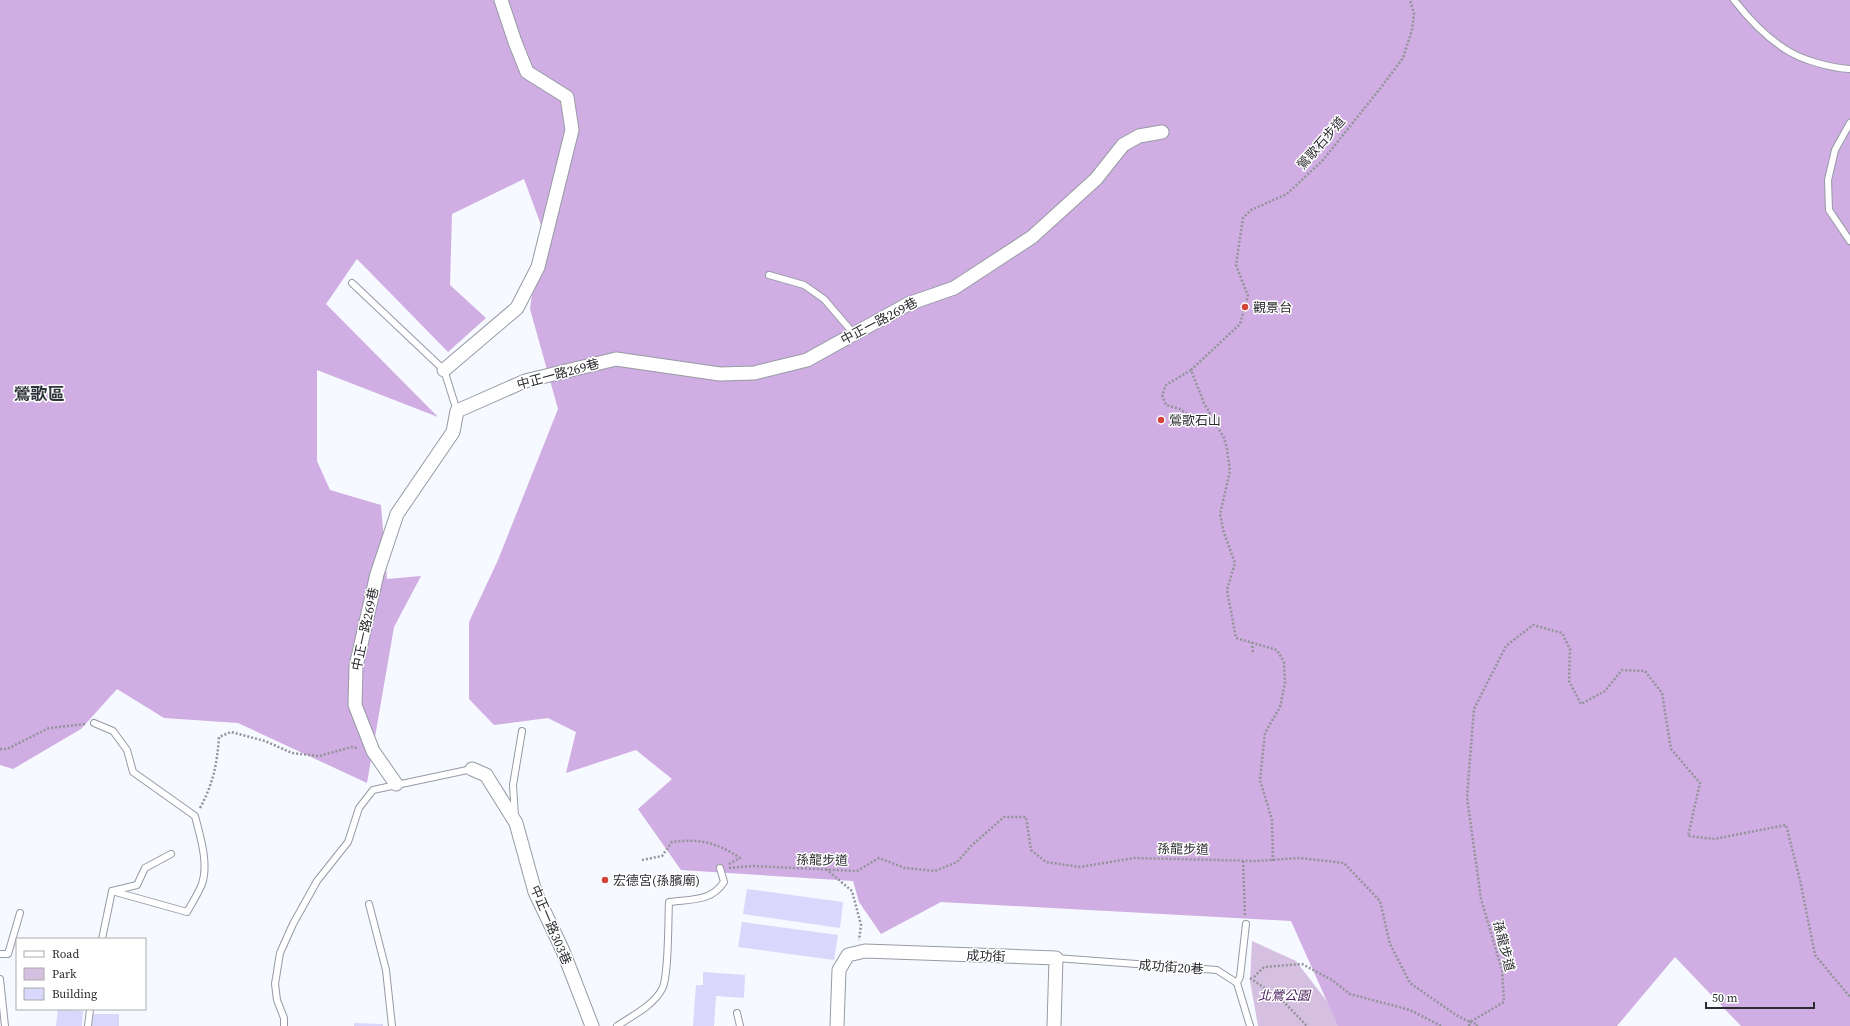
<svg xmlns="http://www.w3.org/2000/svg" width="1850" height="1026" viewBox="0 0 1850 1026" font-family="'Source Serif 4','Noto Sans TC',serif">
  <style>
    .green { fill: #d6c0e2 }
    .forest { fill: #d0ade3 }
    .building { fill: #d9d7fc }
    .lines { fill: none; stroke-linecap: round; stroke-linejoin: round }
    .lane-casing { stroke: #969ba4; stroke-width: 8 }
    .street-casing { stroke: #969ba4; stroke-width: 15 }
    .path { stroke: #929499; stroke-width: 2.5; stroke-dasharray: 2 2; stroke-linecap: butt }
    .lane { stroke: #fff; stroke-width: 6 }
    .street { stroke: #fff; stroke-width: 13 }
    .poi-dot { fill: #d3453b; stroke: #fff; stroke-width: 1.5 }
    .labels { text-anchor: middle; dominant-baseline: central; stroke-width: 3; stroke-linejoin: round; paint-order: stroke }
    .street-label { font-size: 13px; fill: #2b2c30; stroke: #fff }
    .poi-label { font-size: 13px; fill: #2b2c30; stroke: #fff; text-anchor: start }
    .park-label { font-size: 13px; font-style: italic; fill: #471c5c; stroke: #fff }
    .district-label { font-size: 17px; font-weight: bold; fill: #2f333a; stroke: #fff }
  </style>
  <rect width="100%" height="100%" fill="#f6f9ff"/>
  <path class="green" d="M1252 941 1296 961 1346 1026H1258L1250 981Z"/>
  <path class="forest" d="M0 0H1850V1026H1741L1675 957 1617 1026H1338L1291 921 941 902 881 934 859 902 853 881 681 870 638 809 672 779 636 750 566 773 576 732 548 718 494 725 469 699V622L498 560 558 409 530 309 541 225 524 179 452 214 450 285 486 318 448 352 357 259 326 304 438 417 317 370V461L330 490 381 505 387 579 421 576 394 627 367 783 238 723 164 718 117 689 81 729 13 769 0 765Z"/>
  <g class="building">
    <path d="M747 889 843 902 840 928 743 914Z"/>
    <path d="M742 922 838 935 834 960 738 947Z"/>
    <path d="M703 972 745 975 744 998 716 996 714 1026H693L696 985H703Z"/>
    <path d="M58 1009 83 1011 82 1026H56Z"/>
    <path d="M92 1014H119V1026H91Z"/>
    <path d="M354 1023 383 1024V1026H354Z"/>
  </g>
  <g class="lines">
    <g class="lane-casing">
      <g id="lane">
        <path d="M1734 0C1748 18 1766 37 1785 49 1801 60 1831 68 1850 69"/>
        <path d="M1850 123 1835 150 1828 180 1829 210 1850 241"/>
        <path d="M769 275 804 285 824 299 854 334"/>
        <path d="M352 283 444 370 457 411"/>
        <path d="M94 723 113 731 127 750 133 772 195 816C200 836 209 863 202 884 198 894 192 903 187 912L112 891"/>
        <path d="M515 816 513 785 522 731"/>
        <path d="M369 904 386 970 392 1026"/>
        <path d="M102 939 112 891 137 885 145 868 171 854"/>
        <path d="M0 954H8L20 913"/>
        <path d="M1056 958 1217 970 1237 983 1250 1026"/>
        <path d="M0 979 5 1026"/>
        <path d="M1237 983 1240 977 1246 924"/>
        <path d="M737 1013 740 1026"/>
        <path d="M88 1026 90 1009"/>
        <path d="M284 1026V1018L277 1000 275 984 280 953 293 924 317 881 348 842 359 808 373 790 472 769"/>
        <path d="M617 1026C632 1016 654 1005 662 989 669 977 668 919 669 902 691 899 711 902 724 882L720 868"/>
      </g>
    </g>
    <g class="street-casing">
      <g id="street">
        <path d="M444 370 517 308 538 267 572 130 567 97 527 72 515 42 501 0"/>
        <path d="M472 769 486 775 516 823 535 892 563 951 592 1026"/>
        <path d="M396 784 373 751 355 705 356 666 377 574 397 514 453 432 457 411 525 381 616 359 720 374 754 373 807 360 908 304 954 288 1032 237 1096 179 1123 145 1139 136 1162 132"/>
        <path d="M837 1026 839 970 848 955 865 951 1056 958 1054 1026"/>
      </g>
    </g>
    <g class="path">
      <path d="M1191 370 1166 385 1162 395 1166 405 1180 409 1195 420 1201 416 1210 414"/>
      <path d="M1252 642 1253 654"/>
      <path d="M0 749H7L49 728 86 724"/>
      <path d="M200 808C213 784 217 765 219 737L231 732 265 741 292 753 319 756 352 747 357 748"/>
      <path d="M642 860 662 856 672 842C699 838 718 843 740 858L729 864"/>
      <path d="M1243 861 1245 915"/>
      <path d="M1273 861 1272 820 1260 780 1265 733 1280 707 1285 683 1284 662 1277 650 1236 638 1227 590 1235 563 1224 533 1220 514 1230 471 1227 449 1224 438 1204 403 1191 370 1240 324 1248 296 1236 265 1243 218 1251 210 1287 194 1323 160 1379 90 1403 58 1412 30 1414 13 1410 0"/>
      <path d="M729 868 753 866 857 871 879 858 905 868 935 871 957 862 971 846 1004 817H1026L1031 850 1046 862 1080 867 1134 858 1256 861 1300 858 1344 863 1380 901 1390 944 1410 983 1456 1015 1470 1022 1504 1002 1502 970 1481 899 1467 797 1474 709 1506 646 1533 625 1562 633 1570 649 1569 681 1581 704 1605 691 1622 670 1645 671 1662 693 1671 749 1700 783 1688 836 1714 839 1786 825 1800 880 1815 955 1850 997"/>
      <path d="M826 869 852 891 861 925 859 940"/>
      <path d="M1254 977 1264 967 1302 964 1332 980 1350 994 1410 1010 1441 1026"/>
      <path d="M1250 978 1282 1000 1307 1026"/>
      <path d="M1469 1026 1470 1022 1477 1024V1026"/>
    </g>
    <use href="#lane" class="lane"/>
    <use href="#street" class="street"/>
  </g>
  <g class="poi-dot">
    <circle cx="1245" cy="307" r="4"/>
    <circle cx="1161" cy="420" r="4"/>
    <circle cx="605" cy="880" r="4"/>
  </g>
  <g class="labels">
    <g class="street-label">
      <text transform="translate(1321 143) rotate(-49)">鶯歌石步道</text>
      <text transform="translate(879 321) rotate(-28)">中正一路269巷</text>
      <text transform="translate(558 374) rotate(-15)">中正一路269巷</text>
      <text transform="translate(365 629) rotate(-78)">中正一路269巷</text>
      <text transform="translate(1183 849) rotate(1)">孫龍步道</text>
      <text transform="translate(822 860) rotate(1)">孫龍步道</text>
      <text transform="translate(551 925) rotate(67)">中正一路303巷</text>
      <text transform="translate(1504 946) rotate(76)">孫龍步道</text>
      <text transform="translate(986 956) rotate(2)">成功街</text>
      <text transform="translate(1171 967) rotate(4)">成功街20巷</text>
    </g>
    <g class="poi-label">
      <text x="1253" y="307">觀景台</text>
      <text x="1169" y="420">鶯歌石山</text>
      <text x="613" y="880">宏德宮(孫臏廟)</text>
    </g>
    <g class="park-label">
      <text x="1284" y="995">北鶯公園</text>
    </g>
    <g class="district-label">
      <text x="39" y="394">鶯歌區</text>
    </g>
  </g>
  <rect x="16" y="938" width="130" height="72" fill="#ffffff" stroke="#aaabac"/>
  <rect x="24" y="951" width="20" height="6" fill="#ffffff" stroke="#aaabac"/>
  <text x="52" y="958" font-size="12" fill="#2b2c30">Road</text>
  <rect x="24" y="968" width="20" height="12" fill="#d6c0e2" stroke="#aaabac"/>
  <text x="52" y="978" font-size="12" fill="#2b2c30">Park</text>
  <rect x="24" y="988" width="20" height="12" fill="#d9d7fc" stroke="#aaabac"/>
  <text x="52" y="998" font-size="12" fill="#2b2c30">Building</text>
  <path d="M1706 1002v6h108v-6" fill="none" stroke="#2b2c30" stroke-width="2"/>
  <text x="1712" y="1002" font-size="12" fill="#2b2c30" stroke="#ffffff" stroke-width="3" paint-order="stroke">50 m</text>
</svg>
